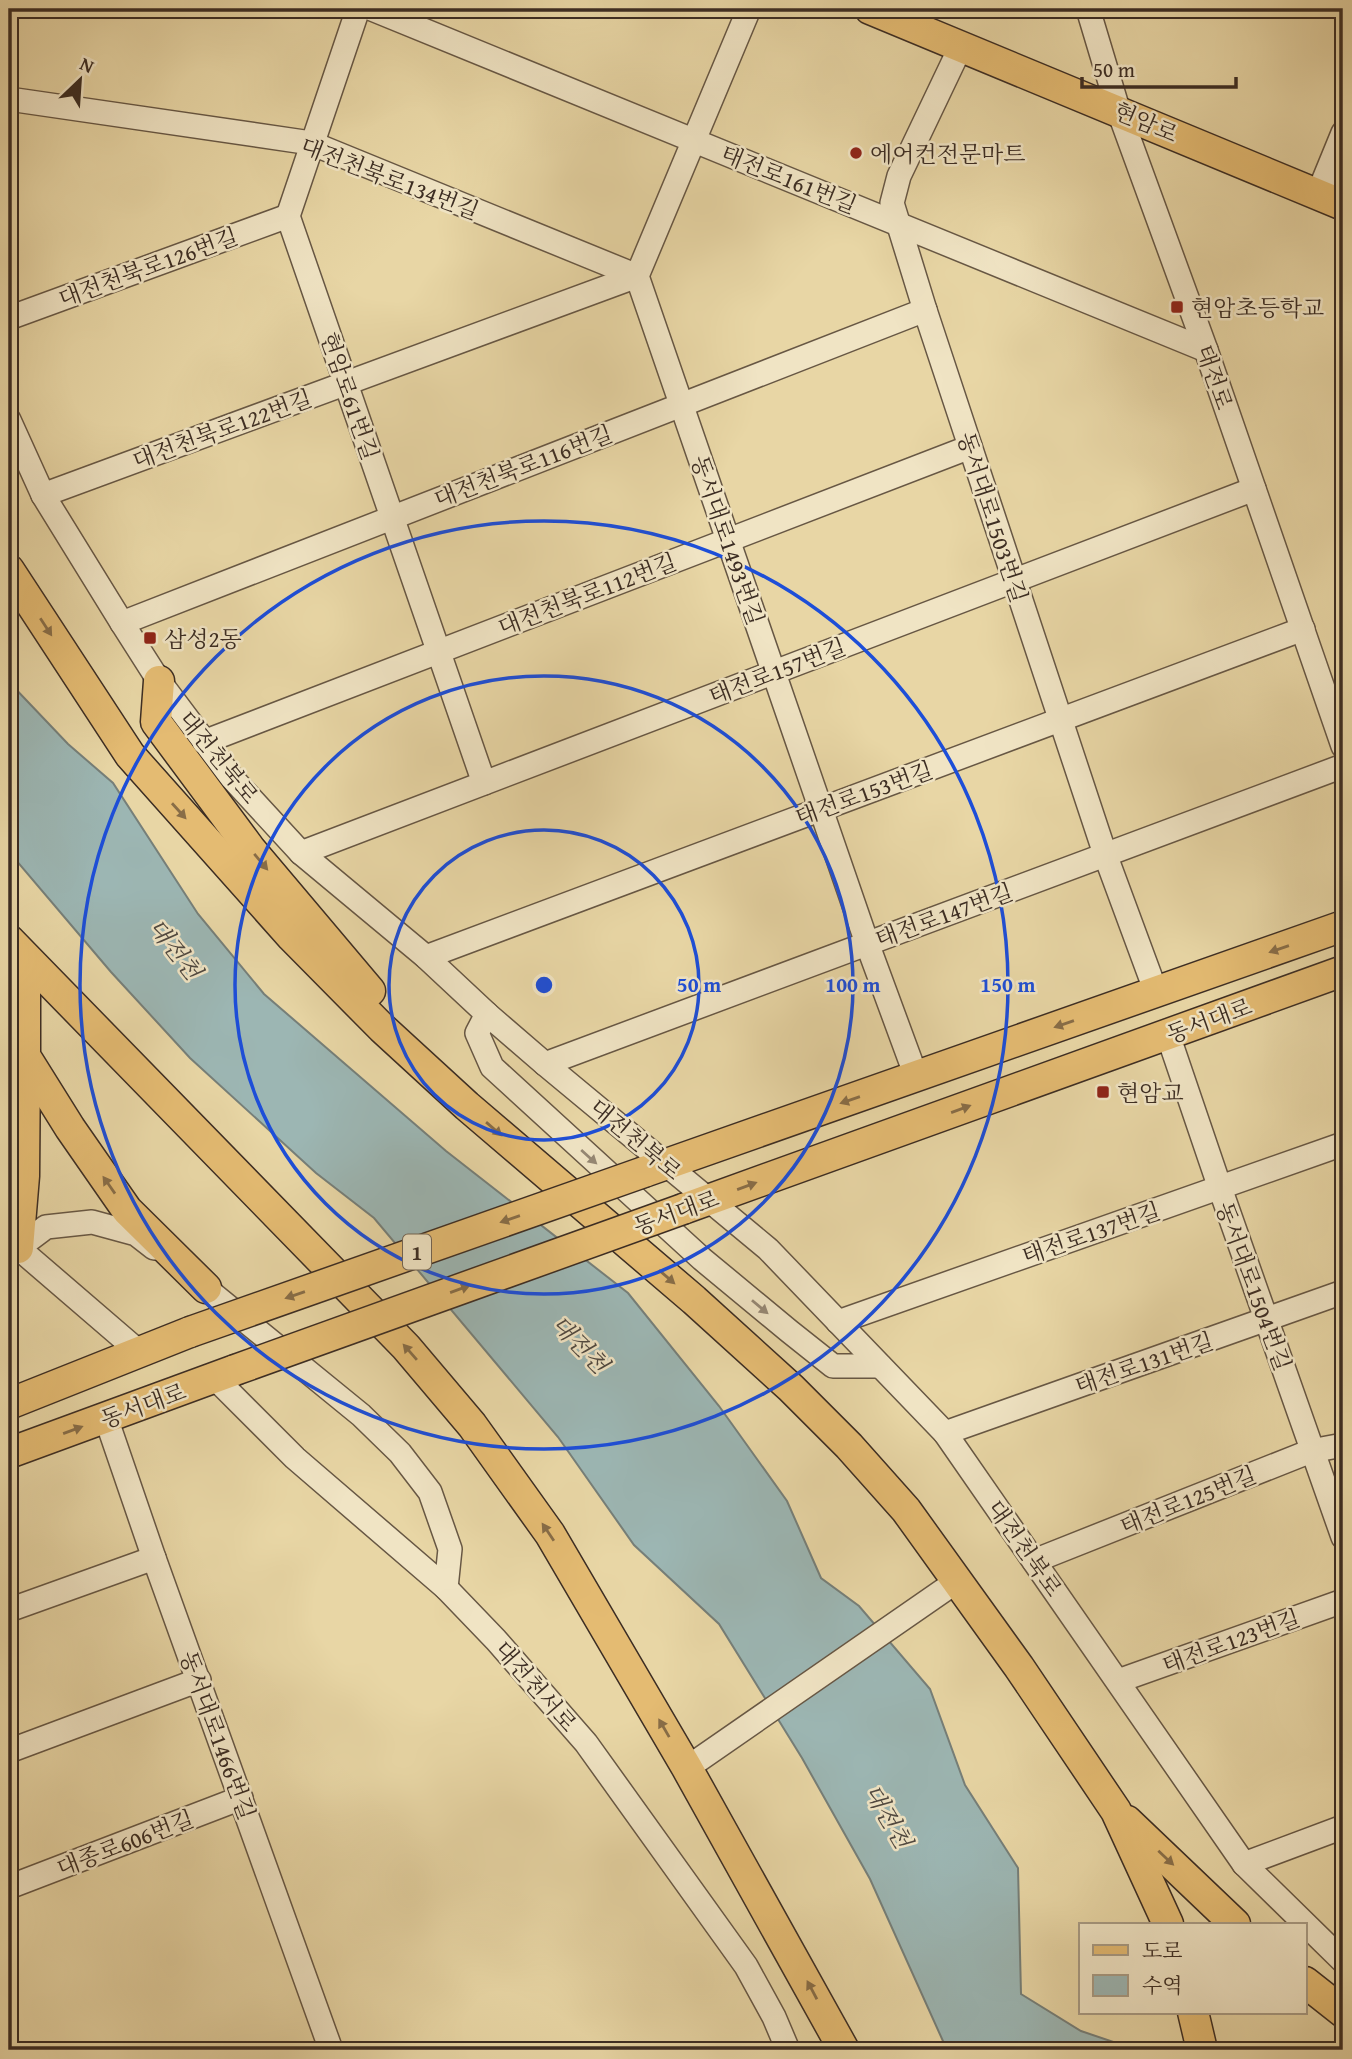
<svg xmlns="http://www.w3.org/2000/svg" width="1352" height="2059" viewBox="0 0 1352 2059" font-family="'Gentium Book Plus','Noto Serif KR',serif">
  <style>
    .water { fill: #9cb6b3; stroke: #767f79; stroke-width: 2 }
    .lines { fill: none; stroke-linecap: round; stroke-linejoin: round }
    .minor-casing { stroke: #675744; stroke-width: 26 }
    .major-casing { stroke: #3c2d23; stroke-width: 33 }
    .minor { stroke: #f0e4c4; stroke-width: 23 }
    .major { stroke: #e4bb72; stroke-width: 30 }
    .major-bridge-casing { stroke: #3c2d23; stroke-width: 33; stroke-linecap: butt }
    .major-bridge { stroke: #e4bb72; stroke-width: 30 }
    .oneway { fill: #886d47 }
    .oneway2 { fill: #968874 }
    .ring { fill: none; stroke: #1d4ed8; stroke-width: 3.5 }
    .poi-dot { fill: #8f2418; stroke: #f0e4c4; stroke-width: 2.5 }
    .labels { text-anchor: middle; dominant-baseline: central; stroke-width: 5; stroke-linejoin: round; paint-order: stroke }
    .shield { fill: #f0e4c4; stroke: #726453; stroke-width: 2 }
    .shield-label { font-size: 21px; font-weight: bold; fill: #3c2d23 }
    .street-label { font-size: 23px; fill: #3c2d23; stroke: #f0e4c4 }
    .poi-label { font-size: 23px; fill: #3c2d23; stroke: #f0e4c4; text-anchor: start }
    .water-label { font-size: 24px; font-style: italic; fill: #4f4840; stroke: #f0e4c4 }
    .centre { fill: #1d4ed8; stroke: #f0e4c4; stroke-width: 3.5 }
    .ring-label { font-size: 21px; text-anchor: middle; font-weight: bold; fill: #1d4ed8; stroke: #f0e4c4; stroke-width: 5; stroke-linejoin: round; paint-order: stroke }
  </style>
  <rect width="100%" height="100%" fill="#e8d6a5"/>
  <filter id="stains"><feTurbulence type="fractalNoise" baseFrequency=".00286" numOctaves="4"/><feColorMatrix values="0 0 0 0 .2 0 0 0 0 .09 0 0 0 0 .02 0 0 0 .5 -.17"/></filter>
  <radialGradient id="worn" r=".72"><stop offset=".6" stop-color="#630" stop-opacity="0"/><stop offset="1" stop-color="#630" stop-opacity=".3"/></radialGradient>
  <path class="water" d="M9 682 68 744 113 783 198 914 264 994 446 1151 628 1293 719 1406 787 1501 821 1578 859 1606 930 1689 965 1785 1018 1868 1021 1994 1081 2031 1137 2050H947L870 1879 802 1758 719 1624 634 1545 558 1437 374 1218 316 1173 190 1058 111 972 9 852Z"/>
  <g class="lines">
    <g class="minor-casing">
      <g id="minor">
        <path d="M358 9 288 216 484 783"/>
        <path d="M372 9 1206 350"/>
        <path d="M749 9 637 276 867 943 916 1076"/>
        <path d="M1088 9 1118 109 1206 350 1343 746"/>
        <path d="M961 46 899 176 892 203 925 310 1105 854 1156 992"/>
        <path d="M9 99 311 143 637 276"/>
        <path d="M1318 194 1343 133"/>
        <path d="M9 318 288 216"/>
        <path d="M9 420 43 495 122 623 159 681 232 778 301 853 426 957 487 1014 545 1064 768 1249 945 1433 1244 1864 1343 1961"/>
        <path d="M43 495 637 276"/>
        <path d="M122 623 925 310"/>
        <path d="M204 742 970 447"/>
        <path d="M301 853 1254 489"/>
        <path d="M426 957 1303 629"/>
        <path d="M487 1014 477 1033 492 1067 702 1259 789 1331 833 1366H880"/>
        <path d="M1168 1035 1220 1188 1343 1537"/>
        <path d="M545 1064 1343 766"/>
        <path d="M9 1240 138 1351"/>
        <path d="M9 1252 18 1248 46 1227 92 1222 136 1234 154 1248"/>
        <path d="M193 1278 361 1415 400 1453 430 1492 450 1549 446 1588"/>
        <path d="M838 1322 1343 1144"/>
        <path d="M215 1378 295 1458 446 1588 496 1640 586 1743 746 1966 774 2017 788 2050"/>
        <path d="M106 1418 154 1558 331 2050"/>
        <path d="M945 1433 1343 1292"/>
        <path d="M1034 1561 1311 1451 1343 1445"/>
        <path d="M9 1610 154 1558"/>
        <path d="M1118 1681 1343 1601"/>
        <path d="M9 1751 199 1680"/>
        <path d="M687 1768 957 1581"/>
        <path d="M1244 1864 1343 1827"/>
        <path d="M9 1887 241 1798"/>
      </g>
    </g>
    <g class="major-casing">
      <g id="major">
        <path d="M870 9 1343 205"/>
        <path d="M9 570 130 755 292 937 382 1028 467 1106 694 1300 791 1388 849 1446 906 1510 1019 1667 1116 1811 1168 1924"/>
        <path d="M159 681 156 722 251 850 370 991"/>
        <path d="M9 940 406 1347 472 1425 550 1534 687 1768 844 2050"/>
        <path d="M25 958V1056L70 1128 127 1210 206 1288"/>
        <path d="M644 1172 1343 926"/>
        <path d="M683 1209 1343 971"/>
        <path d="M18 1248 24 1176 25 1056"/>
        <path d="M9 1404 190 1332"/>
        <path d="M9 1453 235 1370"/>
        <path d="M1127 1821 1235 1924"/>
        <path d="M1305 1982 1343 2012"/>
        <path d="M1193 2012 1202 2050"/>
      </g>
    </g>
    <use href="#minor" class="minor"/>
    <use href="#major" class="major"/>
    <g class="major-bridge-casing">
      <g id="major-bridge">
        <path d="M190 1332 644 1172"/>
        <path d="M235 1370 683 1209"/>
      </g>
    </g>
    <use href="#major-bridge" class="major-bridge"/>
  </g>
  <defs><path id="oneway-solid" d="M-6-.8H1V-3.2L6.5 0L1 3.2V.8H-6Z" transform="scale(1.75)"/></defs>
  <g class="oneway">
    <use href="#oneway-solid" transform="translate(46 627) rotate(57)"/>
    <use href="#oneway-solid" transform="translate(179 811) rotate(48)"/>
    <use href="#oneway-solid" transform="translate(261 862) rotate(50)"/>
    <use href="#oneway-solid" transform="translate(1279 949) rotate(161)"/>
    <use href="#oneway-solid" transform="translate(1064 1024) rotate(161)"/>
    <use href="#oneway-solid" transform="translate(850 1100) rotate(161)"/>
    <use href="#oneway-solid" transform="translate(961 1109) rotate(-20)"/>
    <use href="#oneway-solid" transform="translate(494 1129) rotate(41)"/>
    <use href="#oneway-solid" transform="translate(109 1185) rotate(-125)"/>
    <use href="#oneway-solid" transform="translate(747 1186) rotate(-20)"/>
    <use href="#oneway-solid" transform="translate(510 1219) rotate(161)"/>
    <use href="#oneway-solid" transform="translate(667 1277) rotate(41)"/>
    <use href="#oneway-solid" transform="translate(460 1289) rotate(-20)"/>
    <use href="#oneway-solid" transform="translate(295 1295) rotate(161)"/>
    <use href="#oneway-solid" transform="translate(410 1352) rotate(-131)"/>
    <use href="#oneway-solid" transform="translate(73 1430) rotate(-20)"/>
    <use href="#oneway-solid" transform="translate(548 1532) rotate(-124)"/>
    <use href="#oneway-solid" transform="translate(664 1728) rotate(-120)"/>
    <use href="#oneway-solid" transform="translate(1166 1858) rotate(43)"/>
    <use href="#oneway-solid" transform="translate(812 1990) rotate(-118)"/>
  </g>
  <g class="oneway2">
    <use href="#oneway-solid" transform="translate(589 1157) rotate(42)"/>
    <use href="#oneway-solid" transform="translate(760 1307) rotate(40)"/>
  </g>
  <g class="ring">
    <circle cx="544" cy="985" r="155"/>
    <circle cx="544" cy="985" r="309"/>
    <circle cx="544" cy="985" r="464"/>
  </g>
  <g class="poi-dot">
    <circle cx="856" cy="153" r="7"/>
    <rect x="1170" y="300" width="14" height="14" rx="3.5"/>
    <rect x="143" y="631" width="14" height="14" rx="3.5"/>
    <rect x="1096" y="1085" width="14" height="14" rx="3.5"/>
  </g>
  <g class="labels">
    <rect class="shield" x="403" y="1234.5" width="28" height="35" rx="5"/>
    <g class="shield-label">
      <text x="417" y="1252">1</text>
    </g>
    <g class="street-label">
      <text transform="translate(1146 122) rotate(23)">현암로</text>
      <text transform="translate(390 178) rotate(21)">대전천북로134번길</text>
      <text transform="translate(789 179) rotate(22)">태전로161번길</text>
      <text transform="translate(148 267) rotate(-20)">대전천북로126번길</text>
      <text transform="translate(1215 377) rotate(71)">태전로</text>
      <text transform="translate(350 396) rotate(71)">현암로61번길</text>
      <text transform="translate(222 429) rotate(-20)">대전천북로122번길</text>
      <text transform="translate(523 466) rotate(-21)">대전천북로116번길</text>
      <text transform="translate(993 517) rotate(72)">동서대로1503번길</text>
      <text transform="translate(728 540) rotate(71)">동서대로1493번길</text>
      <text transform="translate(587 594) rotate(-21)">대전천북로112번길</text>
      <text transform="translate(777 671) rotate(-21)">태전로157번길</text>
      <text transform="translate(219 757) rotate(51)">대전천북로</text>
      <text transform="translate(864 793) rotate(-20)">태전로153번길</text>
      <text transform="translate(944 915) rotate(-20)">태전로147번길</text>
      <text transform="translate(1209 1020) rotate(-20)">동서대로</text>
      <text transform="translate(636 1139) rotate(40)">대전천북로</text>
      <text transform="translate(676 1212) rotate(-20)">동서대로</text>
      <text transform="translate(1091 1233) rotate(-19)">태전로137번길</text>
      <text transform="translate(1254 1286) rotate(70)">동서대로1504번길</text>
      <text transform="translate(1144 1363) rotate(-19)">태전로131번길</text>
      <text transform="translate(143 1405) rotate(-20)">동서대로</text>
      <text transform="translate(1188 1500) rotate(-22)">태전로125번길</text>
      <text transform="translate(1025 1548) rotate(55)">대전천북로</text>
      <text transform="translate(1231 1641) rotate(-20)">태전로123번길</text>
      <text transform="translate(536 1686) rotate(49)">대전천서로</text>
      <text transform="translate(218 1735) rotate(70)">동서대로1466번길</text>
      <text transform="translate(125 1843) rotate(-21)">대종로606번길</text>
    </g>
    <g class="poi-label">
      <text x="870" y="153">에어컨전문마트</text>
      <text x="1191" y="307">현암초등학교</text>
      <text x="164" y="638">삼성2동</text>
      <text x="1117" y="1092">현암교</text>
    </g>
    <g class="water-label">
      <text transform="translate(175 949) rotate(52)">대전천</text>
      <text transform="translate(580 1344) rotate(46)">대전천</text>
      <text transform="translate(888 1816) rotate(60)">대전천</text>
    </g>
  </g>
  <circle cx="544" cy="985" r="10" class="centre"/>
  <g class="ring-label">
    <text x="699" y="992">50 m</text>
    <text x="853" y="992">100 m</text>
    <text x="1008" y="992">150 m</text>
  </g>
  <rect width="1352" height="2059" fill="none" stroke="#e8d6a5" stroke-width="35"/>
  <rect x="10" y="10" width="1331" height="2038" fill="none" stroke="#3c2d23" stroke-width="3.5"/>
  <rect x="18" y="18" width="1317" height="2024" fill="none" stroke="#3c2d23" stroke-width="2"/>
  <rect x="1079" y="1923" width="228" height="91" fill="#f0e4c4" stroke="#a89b84" stroke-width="2"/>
  <rect x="1093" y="1945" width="35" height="10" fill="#e4bb72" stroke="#a89b84" stroke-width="2"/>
  <text x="1142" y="1958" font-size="21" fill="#3c2d23">도로</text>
  <rect x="1093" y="1975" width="35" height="21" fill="#9cb6b3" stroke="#a89b84" stroke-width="2"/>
  <text x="1142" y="1993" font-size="21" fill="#3c2d23">수역</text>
  <g transform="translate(80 80) rotate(25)" stroke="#f0e4c4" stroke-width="5" paint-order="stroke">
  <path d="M0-5L12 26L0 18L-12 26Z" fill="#3c2d23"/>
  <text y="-10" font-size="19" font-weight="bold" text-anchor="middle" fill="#3c2d23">N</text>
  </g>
  <path d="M1082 77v10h154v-10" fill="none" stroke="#3c2d23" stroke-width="3.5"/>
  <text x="1093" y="77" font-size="21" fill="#3c2d23" stroke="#f0e4c4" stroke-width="5" paint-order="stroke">50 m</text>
  <rect width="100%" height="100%" filter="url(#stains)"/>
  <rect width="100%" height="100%" fill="url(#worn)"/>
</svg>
